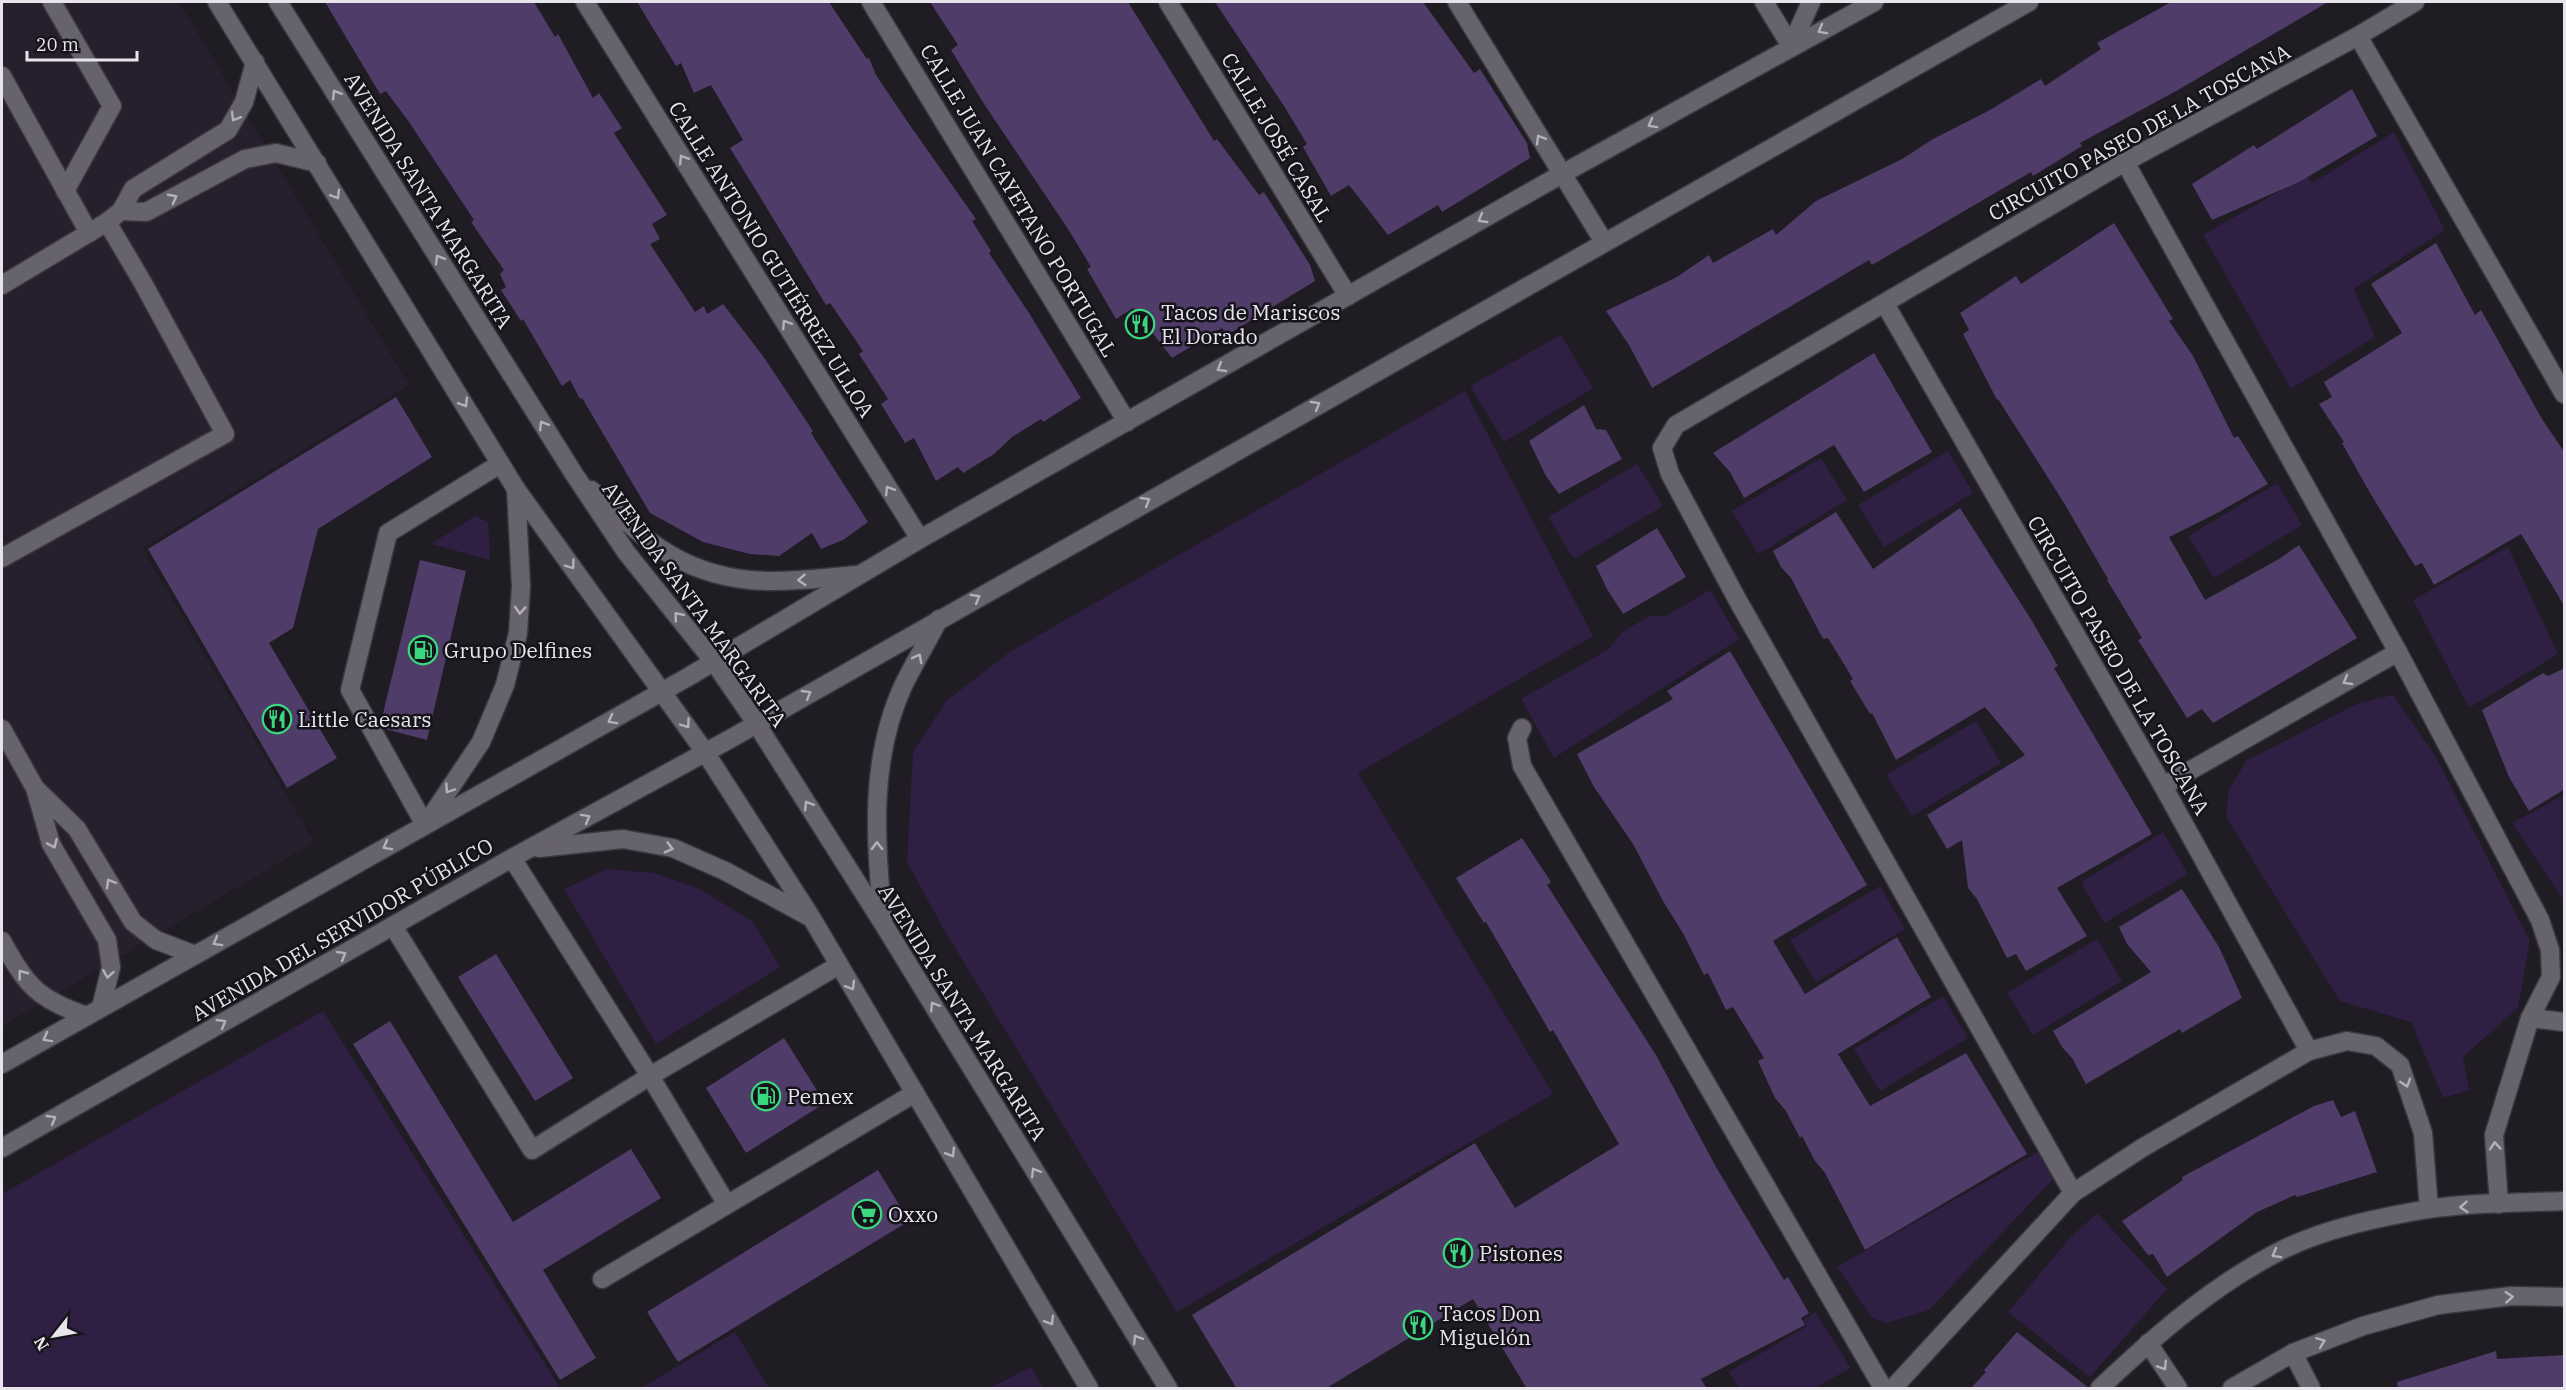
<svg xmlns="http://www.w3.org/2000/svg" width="2566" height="1390" viewBox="0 0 2566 1390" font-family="'IBM Plex Serif',serif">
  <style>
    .built { fill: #26202e }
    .green { fill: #2f1f42 }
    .building { fill: #4f3c68 }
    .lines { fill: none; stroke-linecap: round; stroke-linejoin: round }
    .lane-casing { stroke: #3a383e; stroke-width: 21 }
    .street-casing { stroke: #3a383e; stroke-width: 21 }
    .secondary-casing { stroke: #3a383e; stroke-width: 21 }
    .lane { stroke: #67636d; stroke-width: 18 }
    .street { stroke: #67636d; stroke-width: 18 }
    .secondary { stroke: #67636d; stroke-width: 18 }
    .oneway { stroke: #b4b1b9 }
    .labels { text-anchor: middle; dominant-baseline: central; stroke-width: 5; stroke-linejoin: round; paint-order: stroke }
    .street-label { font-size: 21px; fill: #e7e5eb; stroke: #16131b }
    .poi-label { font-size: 21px; fill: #e7e5eb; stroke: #16131b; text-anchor: start }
  </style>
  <rect width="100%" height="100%" fill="#1f1c24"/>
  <path class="built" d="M2 2H179L409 385 142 548 314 842 2 1026Z"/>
  <g class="green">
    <path d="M2394 132 2445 230 2354 289 2375 337 2291 389 2203 235 2307 175 2312 183Z"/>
    <path d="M1561 335 1593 388 1504 442 1470 386Z"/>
    <path d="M1465 391 1593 636 1358 773 1553 1094 1177 1312 943 928 907 862 913 752 946 701 1011 651Z"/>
    <path d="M1948 451 1973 493 1884 547 1858 505Z"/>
    <path d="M1821 458 1847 500 1758 554 1732 511Z"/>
    <path d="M1637 464 1663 506 1574 559 1548 517Z"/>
    <path d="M2277 483 2302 525 2214 578 2188 536Z"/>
    <path d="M475 516 488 522 490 560 431 544Z"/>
    <path d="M2508 547 2558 654 2469 708 2413 600Z"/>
    <path d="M1710 590 1739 639 1554 758 1521 699 1609 649 1621 633 1649 616H1666Z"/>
    <path d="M2393 695 2435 755 2530 941 2518 1008 2463 1057 2469 1090 2443 1098 2411 1022 2340 1001 2226 817 2229 789 2247 760 2359 703Z"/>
    <path d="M1976 721 2001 763 1912 816 1886 775Z"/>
    <path d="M2564 795V901L2512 823Z"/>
    <path d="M2163 832 2188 874 2104 923 2081 882Z"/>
    <path d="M607 869 654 873 700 889 753 922 780 967 656 1044 564 889Z"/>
    <path d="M1880 886 1905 929 1816 982 1790 940Z"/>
    <path d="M2097 939 2122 981 2033 1035 2007 993Z"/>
    <path d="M1943 996 1968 1038 1880 1091 1854 1049Z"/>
    <path d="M323 1011 560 1388H2V1194Z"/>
    <path d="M2038 1152 2055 1177 1929 1310 1886 1323 1872 1318 1837 1267Z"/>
    <path d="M2097 1213 2167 1289 2090 1377 2008 1312 2069 1239Z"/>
    <path d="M1815 1312 1851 1368 1815 1388H1739L1729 1372 1807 1326 1803 1320Z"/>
    <path d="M735 1332 769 1388H640H641Z"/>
    <path d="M1031 1367 1043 1388H990Z"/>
  </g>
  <g class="building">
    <path d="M325 2H534L555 37 558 34 593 98 599 93 622 128 614 133 667 215 652 224 660 239 650 244 695 312 704 306 707 314 723 304 763 356 813 431 811 433 868 522 843 540 821 549 812 533 779 556 750 554 703 542 650 513 582 398 580 399 570 380 562 386 523 319 521 321 501 290 506 287 500 274 504 270 471 222 474 220 409 122 386 91 380 94Z"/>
    <path d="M637 2H829L867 59 869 58 876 75 909 124 976 219 972 221 991 251 989 253 1029 313 1081 398 1043 422 1041 419 1012 437 994 454 963 473 958 467 936 481 914 438 905 443 881 404 888 399 859 354 863 351 830 303 826 305 730 148 743 140 711 85 694 93 681 63 676 66Z"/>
    <path d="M930 2H1128L1214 141 1217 139 1259 195 1264 192 1310 265 1315 281 1227 335 1222 328 1172 358 1133 308 1116 319 1087 269 1091 267 1068 229 984 104 951 50 958 45Z"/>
    <path d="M1215 2H1423L1474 73 1480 69 1527 143 1530 158 1442 212 1438 205 1388 235 1349 185 1331 196 1303 147 1307 144 1284 106Z"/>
    <path d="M2171 2H2328L2178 90 2080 143 2082 146 2033 176 2031 172 1872 265 1869 260 1652 388 1629 345 1606 311 1677 277 1709 255 1713 263 1773 229 1776 235 1816 201 1902 159 1933 139 1990 110 2041 79 2045 86 2101 49 2097 43Z"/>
    <path d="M2352 89 2377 136 2299 182 2212 220 2192 184 2254 145 2257 149Z"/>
    <path d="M2114 223 2173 319 2169 321 2193 356 2234 438 2238 436 2268 484 2219 512 2169 537 2205 600 2279 559 2299 545 2357 638 2213 723 2202 709 2187 718 2138 640 2142 638 2107 580 2108 579 2064 503 1998 399 1997 400 1963 334 1969 330 1960 313 2016 276 2021 284Z"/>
    <path d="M2436 243 2475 315 2481 310 2542 419 2565 453V607L2521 534 2434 585 2422 563 2415 566 2370 493 2342 443 2344 442 2319 404 2332 397 2324 382 2402 333 2371 284Z"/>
    <path d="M1874 353 1932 452 1864 492 1834 445 1744 498 1730 472 1713 453Z"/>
    <path d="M396 397 432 457 318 529 293 628 269 643 337 758 287 788 148 549Z"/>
    <path d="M1584 405 1596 429 1606 430 1622 459 1559 494 1546 476 1529 441Z"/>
    <path d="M1960 508 2032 621 2058 666 2054 668 2152 834 2057 888 2087 936 2026 971 2016 954 2007 958 1977 899 1968 888 1962 840 1947 849 1927 815 2025 755 1985 707 1896 760 1872 713 1870 714 1850 681 1853 679 1828 638 1823 639 1791 578 1781 567 1773 551 1836 512 1873 569Z"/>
    <path d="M1657 528 1686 577 1623 614 1607 589 1596 566Z"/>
    <path d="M420 560 466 571 427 740 385 729 381 722Z"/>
    <path d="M1730 651 1867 885 1773 941 1805 994 1897 937 1931 997 1838 1054 1870 1106 1966 1053 2027 1154 1865 1250 1825 1173 1815 1161 1802 1136 1800 1138 1786 1111 1775 1098 1758 1061 1764 1058 1733 1007 1726 1010 1708 973 1704 975 1684 935 1663 901 1633 844 1594 787 1577 754 1673 699 1667 691Z"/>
    <path d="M2565 668V789L2529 811 2509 777 2482 710 2543 673 2548 676Z"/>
    <path d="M1522 838 1551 882 1547 885 1656 1055 1716 1167 1784 1280 1788 1277 1809 1313 1801 1318 1805 1325 1701 1379 1707 1389H1527L1473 1299 1325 1389H1237L1192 1315 1475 1143 1515 1208 1619 1144 1553 1030 1550 1032 1486 922 1484 923 1456 878Z"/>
    <path d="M2182 889 2219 947 2242 998 2182 1033 2180 1029 2086 1084 2072 1058 2062 1047 2053 1031 2151 972 2127 944 2119 927Z"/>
    <path d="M496 954 573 1078 535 1101 458 977Z"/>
    <path d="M390 1021 513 1222 631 1149 661 1198 543 1270 596 1358 560 1380 353 1044Z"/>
    <path d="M784 1038 825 1103 746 1153 706 1088Z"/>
    <path d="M2333 1100 2341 1117 2355 1111 2377 1172 2297 1197 2295 1195 2257 1212 2167 1277 2153 1254 2148 1255 2122 1221 2183 1180 2182 1177 2314 1106Z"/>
    <path d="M878 1170 909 1221 678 1362 647 1312Z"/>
    <path d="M2017 1332 2089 1388V1389H1970L1986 1372 1984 1370Z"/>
    <path d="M2496 1351 2497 1359 2565 1355V1389H2398L2397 1382Z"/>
  </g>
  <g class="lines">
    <g class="lane-casing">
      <g id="lane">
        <path d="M52 2 112 106 65 191"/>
        <path d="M2 76 89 233"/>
        <path d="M121 211 146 212 245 159 276 153 317 163"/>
        <path d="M2 285 107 222 121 211 133 189 228 130 244 102 255 62"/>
        <path d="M2 558 225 434 143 283 107 222"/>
        <path d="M2 729 35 788 51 844 107 940 111 967 101 1008"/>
        <path d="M36 789 77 829 133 922 156 940 195 955"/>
        <path d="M425 825 350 690 388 533 500 464"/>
        <path d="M512 858 650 1076 726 1203"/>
        <path d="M393 926 532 1150 650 1076 839 965"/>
        <path d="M2 941C27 986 37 999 87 1016"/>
        <path d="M602 1279 915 1093"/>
      </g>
    </g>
    <g class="street-casing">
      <g id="street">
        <path d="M585 2 920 539"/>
        <path d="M871 2 1127 422"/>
        <path d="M1168 2 1348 296"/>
        <path d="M1457 2 1604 242"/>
        <path d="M1764 2 1791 46"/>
        <path d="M2358 36 2564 394"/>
        <path d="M1791 46 1811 2"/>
        <path d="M2125 162 2398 652 2540 920 2550 950 2551 977 2530 1018 2494 1135 2499 1204"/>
        <path d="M1885 304 2163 786 2309 1051"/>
        <path d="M1522 728 1517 738 1522 766 1883 1388"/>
        <path d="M2163 786 2398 652"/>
        <path d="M2530 1018 2564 1022"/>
        <path d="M2073 1193 1737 599 1670 474 1662 448 1676 425 2125 162 2358 36 2415 2"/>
        <path d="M2148 1343 2178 1388"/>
        <path d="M2293 1353 2311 1388"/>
        <path d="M1893 1388 2073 1193 2142 1148 2309 1051 2347 1041 2376 1046 2400 1065 2423 1133 2429 1209"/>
      </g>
    </g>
    <g class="secondary-casing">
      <g id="secondary">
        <path d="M217 2 516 489 705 752 811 917 1089 1388"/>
        <path d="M278 2 574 474 626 552 714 662 756 723 884 925 1168 1388"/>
        <path d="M591 490C614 509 636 533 661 549 725 591 784 582 856 575"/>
        <path d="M428 821 481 742 505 685 518 633 521 586 516 489"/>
        <path d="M539 848 623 839 673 848 725 871 808 916"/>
        <path d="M883 920C875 842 869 758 904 684 915 662 928 640 939 619"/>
        <path d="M2 1064 688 677 920 539 1562 174 1874 2"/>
        <path d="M2 1148 512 858 730 739 2029 2"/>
        <path d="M2100 1388C2156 1335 2214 1284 2284 1249 2327 1228 2381 1217 2428 1209 2473 1202 2520 1203 2564 1201"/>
        <path d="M2232 1388 2293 1353 2363 1326 2438 1305 2511 1296 2564 1297"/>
      </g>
    </g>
    <use href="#lane" class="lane"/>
    <use href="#street" class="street"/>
    <use href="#secondary" class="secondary"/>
  </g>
  <defs><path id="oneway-chevron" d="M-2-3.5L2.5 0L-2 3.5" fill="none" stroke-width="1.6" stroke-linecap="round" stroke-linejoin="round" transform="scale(1.5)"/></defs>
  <g class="oneway">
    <use href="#oneway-chevron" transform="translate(1822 30) rotate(151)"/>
    <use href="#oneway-chevron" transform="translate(336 94) rotate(-122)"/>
    <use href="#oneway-chevron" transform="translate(235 117) rotate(121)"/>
    <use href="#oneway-chevron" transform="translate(1652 124) rotate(151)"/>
    <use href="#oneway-chevron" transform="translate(1540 139) rotate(-121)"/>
    <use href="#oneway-chevron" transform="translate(683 159) rotate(-122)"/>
    <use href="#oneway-chevron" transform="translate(336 195) rotate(59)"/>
    <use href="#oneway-chevron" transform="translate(173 198) rotate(-28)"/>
    <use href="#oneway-chevron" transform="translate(1482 219) rotate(150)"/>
    <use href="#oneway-chevron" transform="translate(439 259) rotate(-122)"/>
    <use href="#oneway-chevron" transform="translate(786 324) rotate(-122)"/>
    <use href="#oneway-chevron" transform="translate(1221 368) rotate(150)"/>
    <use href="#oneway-chevron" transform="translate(464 403) rotate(59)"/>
    <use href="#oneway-chevron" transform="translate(1316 405) rotate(-30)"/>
    <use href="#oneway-chevron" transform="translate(543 425) rotate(-122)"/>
    <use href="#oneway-chevron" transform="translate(889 490) rotate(-122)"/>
    <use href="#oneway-chevron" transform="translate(1146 501) rotate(-30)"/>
    <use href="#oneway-chevron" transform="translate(571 565) rotate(54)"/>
    <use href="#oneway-chevron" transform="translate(802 580) rotate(176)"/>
    <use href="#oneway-chevron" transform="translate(976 598) rotate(-30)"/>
    <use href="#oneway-chevron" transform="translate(520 610) rotate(94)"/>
    <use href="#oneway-chevron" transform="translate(678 616) rotate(-129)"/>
    <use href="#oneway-chevron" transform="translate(918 658) rotate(-62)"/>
    <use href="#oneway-chevron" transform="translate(2347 681) rotate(150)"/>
    <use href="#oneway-chevron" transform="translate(807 694) rotate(-30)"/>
    <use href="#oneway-chevron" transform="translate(612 720) rotate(151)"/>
    <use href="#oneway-chevron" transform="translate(686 724) rotate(55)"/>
    <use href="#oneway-chevron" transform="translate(449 789) rotate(124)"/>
    <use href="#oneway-chevron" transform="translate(808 805) rotate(-122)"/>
    <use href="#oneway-chevron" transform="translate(586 818) rotate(-29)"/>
    <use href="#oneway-chevron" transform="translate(53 844) rotate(66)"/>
    <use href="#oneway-chevron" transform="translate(387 846) rotate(151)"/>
    <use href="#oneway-chevron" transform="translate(877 846) rotate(-91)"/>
    <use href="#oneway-chevron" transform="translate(669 848) rotate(15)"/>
    <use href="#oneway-chevron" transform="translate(110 883) rotate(-121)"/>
    <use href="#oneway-chevron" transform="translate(217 942) rotate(151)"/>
    <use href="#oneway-chevron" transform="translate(342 955) rotate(-30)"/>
    <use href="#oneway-chevron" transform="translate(22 974) rotate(-127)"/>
    <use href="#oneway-chevron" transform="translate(108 974) rotate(100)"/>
    <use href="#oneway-chevron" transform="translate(851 986) rotate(59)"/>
    <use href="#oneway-chevron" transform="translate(934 1006) rotate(-122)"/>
    <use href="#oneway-chevron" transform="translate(222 1023) rotate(-30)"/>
    <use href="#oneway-chevron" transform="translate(47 1038) rotate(151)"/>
    <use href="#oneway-chevron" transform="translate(2406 1083) rotate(72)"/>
    <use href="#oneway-chevron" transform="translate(52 1119) rotate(-30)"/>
    <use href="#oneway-chevron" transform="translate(2495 1146) rotate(-94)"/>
    <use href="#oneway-chevron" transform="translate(951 1153) rotate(59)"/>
    <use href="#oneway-chevron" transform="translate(1035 1172) rotate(-122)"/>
    <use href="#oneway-chevron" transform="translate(2464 1207) rotate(176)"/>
    <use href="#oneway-chevron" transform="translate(2276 1254) rotate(151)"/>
    <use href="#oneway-chevron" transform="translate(2509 1297) rotate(-4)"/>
    <use href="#oneway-chevron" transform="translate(1050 1321) rotate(59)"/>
    <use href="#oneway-chevron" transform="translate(1137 1339) rotate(-122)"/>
    <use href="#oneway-chevron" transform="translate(2321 1342) rotate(-21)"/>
    <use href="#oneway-chevron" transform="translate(2163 1366) rotate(57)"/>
  </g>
  <defs>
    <g id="restaurant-ring" transform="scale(1.5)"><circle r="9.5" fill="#16131b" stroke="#3bd77f" stroke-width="1.5"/><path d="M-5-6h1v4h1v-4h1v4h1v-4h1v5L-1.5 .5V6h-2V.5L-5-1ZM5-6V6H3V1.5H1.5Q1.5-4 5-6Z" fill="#3bd77f"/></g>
    <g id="fuel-ring" transform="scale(1.5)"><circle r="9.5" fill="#16131b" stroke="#3bd77f" stroke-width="1.5"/><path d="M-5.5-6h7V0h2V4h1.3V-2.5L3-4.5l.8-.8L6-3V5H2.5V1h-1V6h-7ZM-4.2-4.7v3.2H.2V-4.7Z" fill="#3bd77f"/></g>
    <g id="supermarket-ring" transform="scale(1.5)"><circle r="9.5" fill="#16131b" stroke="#3bd77f" stroke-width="1.5"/><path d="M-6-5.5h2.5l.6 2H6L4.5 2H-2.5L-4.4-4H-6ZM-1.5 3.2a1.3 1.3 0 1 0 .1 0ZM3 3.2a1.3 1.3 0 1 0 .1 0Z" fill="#3bd77f"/></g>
  </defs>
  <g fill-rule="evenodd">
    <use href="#restaurant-ring" x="1140" y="324"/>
    <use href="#fuel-ring" x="423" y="650"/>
    <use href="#restaurant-ring" x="277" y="719"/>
    <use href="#fuel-ring" x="766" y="1096"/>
    <use href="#supermarket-ring" x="867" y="1214"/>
    <use href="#restaurant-ring" x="1458" y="1253"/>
    <use href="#restaurant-ring" x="1418" y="1325"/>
  </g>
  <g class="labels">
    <g class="street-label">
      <text transform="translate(2139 132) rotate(-29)">CIRCUITO PASEO DE LA TOSCANA</text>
      <text transform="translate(1277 137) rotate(59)">CALLE JOSÉ CASAL</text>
      <text transform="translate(429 200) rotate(58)">AVENIDA SANTA MARGARITA</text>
      <text transform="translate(1019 200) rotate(59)">CALLE JUAN CAYETANO PORTUGAL</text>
      <text transform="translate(772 259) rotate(58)">CALLE ANTONIO GUTIÉRREZ ULLOA</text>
      <text transform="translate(695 604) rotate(54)">AVENIDA SANTA MARGARITA</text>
      <text transform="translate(2119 665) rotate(60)">CIRCUITO PASEO DE LA TOSCANA</text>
      <text transform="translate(342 929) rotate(-30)">AVENIDA DEL SERVIDOR PÚBLICO</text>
      <text transform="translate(963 1012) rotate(58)">AVENIDA SANTA MARGARITA</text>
    </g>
    <g class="poi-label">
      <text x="1161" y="312">Tacos de Mariscos<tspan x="1161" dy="24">El Dorado</tspan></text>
      <text x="444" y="650">Grupo Delfines</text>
      <text x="298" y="719">Little Caesars</text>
      <text x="787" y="1096">Pemex</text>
      <text x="888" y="1214">Oxxo</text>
      <text x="1479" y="1253">Pistones</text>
      <text x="1439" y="1313">Tacos Don<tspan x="1439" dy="24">Miguelón</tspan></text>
    </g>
  </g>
  <rect width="2566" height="1390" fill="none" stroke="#e7e5eb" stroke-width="6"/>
  <g transform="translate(54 1336) rotate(239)" stroke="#16131b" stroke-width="4.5" paint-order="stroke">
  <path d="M0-4.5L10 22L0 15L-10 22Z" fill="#e7e5eb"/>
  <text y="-9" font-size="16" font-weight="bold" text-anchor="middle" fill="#e7e5eb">N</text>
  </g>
  <path d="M27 51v9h110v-9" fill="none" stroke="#e7e5eb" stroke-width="3"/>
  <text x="36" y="51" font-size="18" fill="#e7e5eb" stroke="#16131b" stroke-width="4.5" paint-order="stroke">20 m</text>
</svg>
